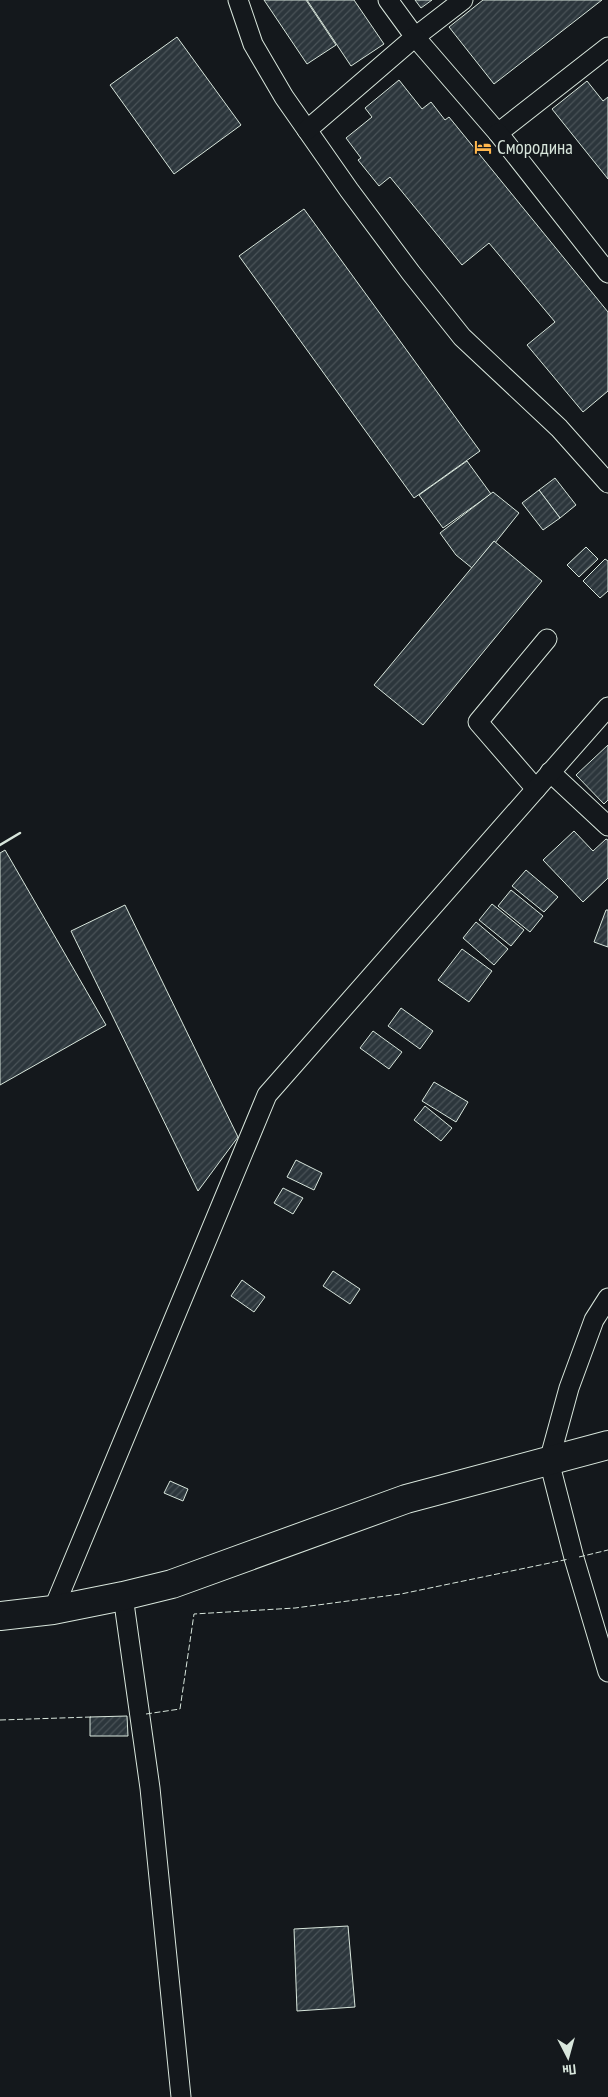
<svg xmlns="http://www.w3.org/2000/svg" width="608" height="2097" viewBox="0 0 608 2097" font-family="'PT Sans Narrow',sans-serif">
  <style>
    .building { fill: url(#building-hatch); stroke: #d8e6dc }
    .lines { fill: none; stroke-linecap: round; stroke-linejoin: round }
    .lane-casing { stroke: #d8e6dc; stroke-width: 21 }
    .secondary-casing { stroke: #d8e6dc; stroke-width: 30 }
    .lane { stroke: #14181c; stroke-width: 19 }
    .secondary { stroke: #14181c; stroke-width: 28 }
    .fence { stroke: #d8e6dc; stroke-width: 1; stroke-dasharray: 6 2.5; stroke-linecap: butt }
    .wall { stroke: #d8e6dc; stroke-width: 2.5 }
    .labels { text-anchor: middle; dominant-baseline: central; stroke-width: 4; stroke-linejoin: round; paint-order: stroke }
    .poi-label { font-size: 19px; fill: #d8e6dc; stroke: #14181c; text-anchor: start }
  </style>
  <defs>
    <pattern id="building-hatch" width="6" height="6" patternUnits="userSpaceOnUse" patternTransform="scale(1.25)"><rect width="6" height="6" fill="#2c363c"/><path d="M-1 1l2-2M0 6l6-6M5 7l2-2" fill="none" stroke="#4a5358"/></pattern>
  </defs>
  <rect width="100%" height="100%" fill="#14181c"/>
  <g class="building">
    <path d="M264 0H306L336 45 307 64Z"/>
    <path d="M307 0H354L384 44 351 66Z"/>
    <path d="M415 0H432L421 8Z"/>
    <path d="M483 0H602L494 84 449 27Z"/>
    <path d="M177 37 241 125 174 174 110 85Z"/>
    <path d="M399 80 422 109 431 102 445 120 449 117 608 312V391L583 412 527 345 555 322 489 243 462 265 390 177 379 186 358 160 361 158 346 138 372 117 365 108Z"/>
    <path d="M587 81 603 101 608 97V179L552 109Z"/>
    <path d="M304 209 480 451 414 498 239 256Z"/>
    <path d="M467 461 491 494 443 528 419 495Z"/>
    <path d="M555 478 576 505 560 518 539 490Z"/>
    <path d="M539 490 560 518 543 530 522 503Z"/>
    <path d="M493 492 519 513 495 543 494 541 472 568 456 555 440 533Z"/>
    <path d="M494 541 542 581 423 725 374 685Z"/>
    <path d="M586 547 598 559 579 577 567 565Z"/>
    <path d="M605 559 608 561V591L600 598 583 581Z"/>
    <path d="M608 745V800L604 804 576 775Z"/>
    <path d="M574 831 593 851 606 839 608 840V878L583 902 543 860Z"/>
    <path d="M5 850 106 1025 0 1085V853Z"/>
    <path d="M526 870 558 897 544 912 512 886Z"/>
    <path d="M511 890 543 916 530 932 498 906Z"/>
    <path d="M492 904 524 930 511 946 479 920Z"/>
    <path d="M125 905 238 1137 198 1191 71 931Z"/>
    <path d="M606 910H608V947L594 942Z"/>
    <path d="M476 922 508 949 494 965 463 938Z"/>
    <path d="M462 949 492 971 469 1002 438 980Z"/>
    <path d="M401 1008 433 1031 420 1049 388 1026Z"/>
    <path d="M373 1031 402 1052 389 1069 360 1048Z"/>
    <path d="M434 1082 468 1102 456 1122 422 1101Z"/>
    <path d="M425 1106 452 1128 441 1141 414 1120Z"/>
    <path d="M296 1160 322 1173 314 1190 287 1177Z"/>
    <path d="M283 1188 303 1198 293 1214 274 1203Z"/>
    <path d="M333 1271 360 1289 350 1304 323 1286Z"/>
    <path d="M242 1280 265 1297 254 1312 231 1296Z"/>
    <path d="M170 1481 188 1489 183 1501 164 1493Z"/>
    <path d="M127 1716 128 1736H90V1717Z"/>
    <path d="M348 1926 355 2007 297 2011 294 1929Z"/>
  </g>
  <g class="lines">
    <g class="lane-casing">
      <g id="lane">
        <path d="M238 0 253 44 284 97 349 190 411 273 462 337 559 428 608 483"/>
        <path d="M388 0 415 37 463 0"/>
        <path d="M307 130 415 37 498 133 608 47"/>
        <path d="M498 133 608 273"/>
        <path d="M550 772 608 826"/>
        <path d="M536 789 478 722 547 639"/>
        <path d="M608 1298 594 1320 569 1388 549 1461 574 1558 608 1672"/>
        <path d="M123 1596 150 1788 181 2097"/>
        <path d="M53 1610 267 1095 608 707"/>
      </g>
    </g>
    <g class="secondary-casing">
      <path id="secondary" d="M0 1616 53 1610 123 1596 172 1584 406 1499 608 1445"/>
    </g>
    <use href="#lane" class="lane"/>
    <use href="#secondary" class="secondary"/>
    <g class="fence">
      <path d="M579 1557 608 1550"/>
      <path d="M146 1714 180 1709 194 1614 295 1608 401 1594 569 1559"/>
      <path d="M0 1720 91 1717"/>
    </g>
    <path class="wall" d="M0 845 20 833"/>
  </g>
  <defs>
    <g id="hotel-bare" transform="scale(1.35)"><path d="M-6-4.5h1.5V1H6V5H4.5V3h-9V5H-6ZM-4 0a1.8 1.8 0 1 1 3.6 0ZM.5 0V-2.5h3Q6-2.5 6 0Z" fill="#ffb74d" stroke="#14181c" stroke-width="2.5" paint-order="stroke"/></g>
  </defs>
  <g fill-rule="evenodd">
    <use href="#hotel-bare" x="483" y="147"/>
  </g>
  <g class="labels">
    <g class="poi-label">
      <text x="497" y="147">Смородина</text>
    </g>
  </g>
  <g transform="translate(568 2057) rotate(174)" stroke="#14181c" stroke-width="4" paint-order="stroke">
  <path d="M0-4L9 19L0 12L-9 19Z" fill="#d8e6dc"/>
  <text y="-8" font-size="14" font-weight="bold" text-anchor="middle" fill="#d8e6dc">Пн</text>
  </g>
</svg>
